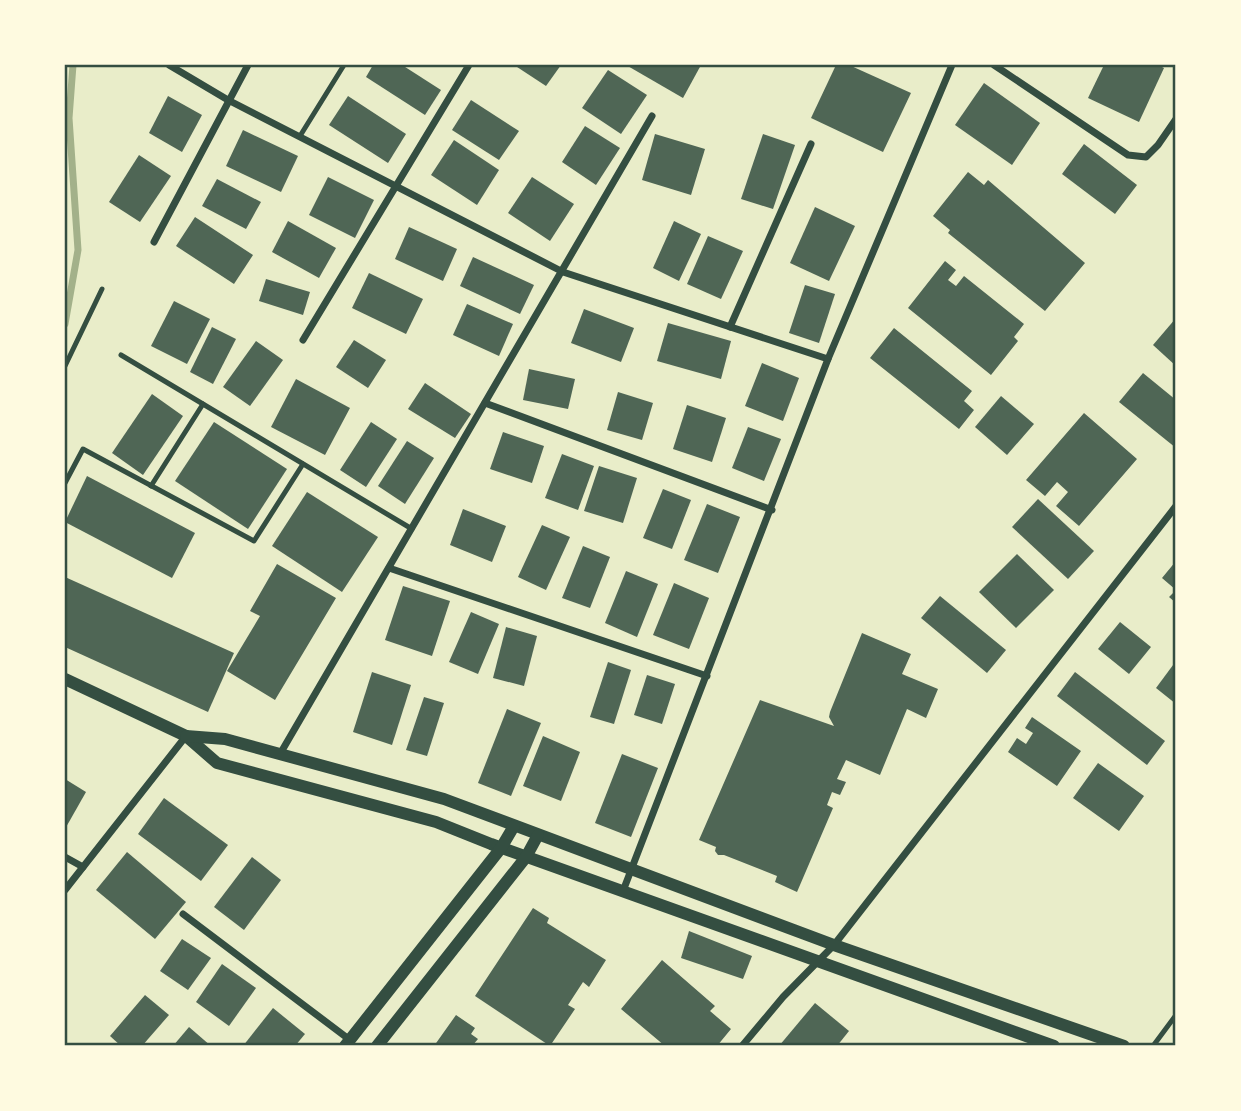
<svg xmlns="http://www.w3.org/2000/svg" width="1241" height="1111" viewBox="0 0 1241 1111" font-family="Mulish,sans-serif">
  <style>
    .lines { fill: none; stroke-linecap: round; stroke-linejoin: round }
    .stream { stroke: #a3b18a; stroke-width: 7 }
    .building { fill: #4f6655 }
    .service { stroke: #344e41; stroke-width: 5 }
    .minor { stroke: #344e41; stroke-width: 7 }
    .tertiary { stroke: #344e41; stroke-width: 12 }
    .neatline { fill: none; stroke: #344e41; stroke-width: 2.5 }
  </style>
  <rect width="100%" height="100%" fill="#e9edc9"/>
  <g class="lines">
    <path class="stream" d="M65 324 78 250 69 118 73 65"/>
  </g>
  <g class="building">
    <path d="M373 65H402L441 90 425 115 366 77Z"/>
    <path d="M514 65H561L546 86Z"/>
    <path d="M626 65H701L683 98Z"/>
    <path d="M836 65H849L911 93 883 152 811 118Z"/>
    <path d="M1104 65H1158L1164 68 1139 122 1088 98Z"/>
    <path d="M608 70 647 95 621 134 582 108Z"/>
    <path d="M984 83 1040 123 1012 165 955 125Z"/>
    <path d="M168 96 202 115 182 152 149 133Z"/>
    <path d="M348 96 406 134 388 163 329 125Z"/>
    <path d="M471 100 519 131 499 160 452 130Z"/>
    <path d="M585 126 620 148 596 185 562 162Z"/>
    <path d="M243 130 298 156 281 192 226 166Z"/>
    <path d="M655 134 705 149 691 195 642 180Z"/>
    <path d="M763 134 795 145 773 209 741 199Z"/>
    <path d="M454 140 499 170 477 205 431 175Z"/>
    <path d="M1084 144 1137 185 1115 214 1062 174Z"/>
    <path d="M139 155 171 176 140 222 109 202Z"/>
    <path d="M968 172 984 185 988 180 1085 263 1045 311 948 233 950 230 933 216Z"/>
    <path d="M328 177 374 200 355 238 309 215Z"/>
    <path d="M532 177 574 204 550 241 508 213Z"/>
    <path d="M217 179 261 202 246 229 202 206Z"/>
    <path d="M815 207 855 226 829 281 790 263Z"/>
    <path d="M195 217 253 255 234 284 176 246Z"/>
    <path d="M288 221 336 248 319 278 272 252Z"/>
    <path d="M674 221 701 234 679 281 653 268Z"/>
    <path d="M409 227 457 249 443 281 395 259Z"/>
    <path d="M708 236 743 251 721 299 687 284Z"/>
    <path d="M473 257 534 285 520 314 460 286Z"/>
    <path d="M945 261 956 270 948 280 956 286 964 276 1024 324 1014 337 1018 341 991 375 908 308Z"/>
    <path d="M369 273 423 299 406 334 352 308Z"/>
    <path d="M266 279 310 292 303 315 259 301Z"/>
    <path d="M805 285 835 294 819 343 789 333Z"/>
    <path d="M174 301 210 319 187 364 151 346Z"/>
    <path d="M467 304 513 324 499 356 453 335Z"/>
    <path d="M584 309 634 328 621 362 571 343Z"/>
    <path d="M1176 318V366L1153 345Z"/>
    <path d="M668 323 731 341 721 379 657 361Z"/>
    <path d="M212 327 236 339 213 384 190 372Z"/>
    <path d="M894 328 972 391 964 401 974 410 959 429 870 358Z"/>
    <path d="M354 340 386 360 368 388 336 367Z"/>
    <path d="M256 341 283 360 250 406 223 387Z"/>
    <path d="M762 363 799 378 783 421 745 406Z"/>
    <path d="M529 369 575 379 568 409 523 400Z"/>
    <path d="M1143 373 1176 400V448L1119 402Z"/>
    <path d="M296 379 350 408 325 455 271 427Z"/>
    <path d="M425 383 471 414 455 438 408 409Z"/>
    <path d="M618 392 653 403 642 440 607 430Z"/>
    <path d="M152 394 183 416 143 475 112 453Z"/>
    <path d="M1001 396 1034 424 1007 455 975 427Z"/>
    <path d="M687 405 726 418 712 462 673 449Z"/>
    <path d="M1084 413 1137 459 1079 526 1056 506 1068 492 1057 482 1045 496 1026 480Z"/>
    <path d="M214 422 287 469 248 529 175 481Z"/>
    <path d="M371 422 397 439 366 487 340 470Z"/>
    <path d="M748 427 781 439 764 481 732 468Z"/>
    <path d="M503 432 544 446 532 483 490 469Z"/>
    <path d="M407 441 434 458 405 504 378 486Z"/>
    <path d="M562 454 594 466 578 510 545 498Z"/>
    <path d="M599 466 637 478 623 523 584 511Z"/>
    <path d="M87 476 195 533 172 578 65 522Z"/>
    <path d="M663 489 691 500 672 549 643 538Z"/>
    <path d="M307 492 378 537 342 592 272 546Z"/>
    <path d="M1038 499 1094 551 1068 579 1012 527Z"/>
    <path d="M707 504 740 517 718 573 684 560Z"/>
    <path d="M463 509 506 526 492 562 450 545Z"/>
    <path d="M542 525 570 537 546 590 518 577Z"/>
    <path d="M583 546 610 557 590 608 562 598Z"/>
    <path d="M1017 554 1054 590 1016 628 979 592Z"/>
    <path d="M1176 561V603L1169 597 1176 590 1162 578Z"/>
    <path d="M277 564 336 598 275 700 227 671 260 616 250 611Z"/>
    <path d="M626 571 658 584 637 637 605 623Z"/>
    <path d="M65 577 234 653 208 712 65 647Z"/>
    <path d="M674 583 709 598 689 649 653 635Z"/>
    <path d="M403 586 450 601 432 656 385 640Z"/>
    <path d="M940 596 1006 650 987 673 921 618Z"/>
    <path d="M471 612 499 624 478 674 449 662Z"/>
    <path d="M1120 622 1151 647 1129 674 1098 649Z"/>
    <path d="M506 627 537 636 524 686 493 678Z"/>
    <path d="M862 633 911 654 902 674 938 689 926 718 907 709 880 775 846 760 837 779 846 782 840 795 832 792 827 805 833 808 797 892 775 882 777 876 724 855H718L715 851 716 847 699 840 760 700 834 726 829 717 830 712Z"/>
    <path d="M1176 661V704L1156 688Z"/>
    <path d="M608 662 631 670 614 724 590 717Z"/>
    <path d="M372 672 411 685 392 745 353 732Z"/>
    <path d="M1075 672 1165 741 1147 765 1057 696Z"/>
    <path d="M647 675 675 684 662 724 634 715Z"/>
    <path d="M424 697 444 703 427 756 406 750Z"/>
    <path d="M507 709 541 723 511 796 478 783Z"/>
    <path d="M1032 717 1081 751 1057 786 1008 752 1017 738 1026 744 1033 733 1025 728Z"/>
    <path d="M543 736 580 752 561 801 523 786Z"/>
    <path d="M622 754 658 768 631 837 595 823Z"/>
    <path d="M1098 763 1144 796 1119 831 1073 798Z"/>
    <path d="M65 779 86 792 65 829Z"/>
    <path d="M164 798 228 845 201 881 138 834Z"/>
    <path d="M127 852 186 902 155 939 96 890Z"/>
    <path d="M252 857 281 880 244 930 214 907Z"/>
    <path d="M533 908 549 918 547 923 606 960 589 987 583 982 568 1005 575 1009 550 1046 475 996Z"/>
    <path d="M689 931 752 956 743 979 681 958Z"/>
    <path d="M182 939 211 958 188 990 160 971Z"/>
    <path d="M662 960 715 1006 710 1011 731 1029 717 1046H665L621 1009Z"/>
    <path d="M222 964 256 988 229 1026 196 1002Z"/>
    <path d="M145 995 169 1015 142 1046H121L110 1036Z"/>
    <path d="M815 1003 849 1031 837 1046H779Z"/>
    <path d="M273 1008 305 1034 295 1046H243Z"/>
    <path d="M456 1015 475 1028 471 1034 478 1039 472 1046H434Z"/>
    <path d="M189 1027 211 1046H173Z"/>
  </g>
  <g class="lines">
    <g class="service">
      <path d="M300 136 344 65"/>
      <path d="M121 355 412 529"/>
      <path d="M65 366 102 289"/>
      <path d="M65 483 83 449 254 541 303 464"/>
      <path d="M151 486 203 404"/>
      <path d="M1153 1046 1176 1015"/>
    </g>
    <g class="minor">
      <path d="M169 65 228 100 563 272 828 359"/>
      <path d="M994 65 1128 155 1146 157 1158 145 1176 119"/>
      <path d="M154 242 248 65"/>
      <path d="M730 327 811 144"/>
      <path d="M303 340 469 65"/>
      <path d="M485 403 772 510"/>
      <path d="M389 568 707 676"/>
      <path d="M280 754 652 116"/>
      <path d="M65 857 83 867"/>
      <path d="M65 890 186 736"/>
      <path d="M623 891 828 359 952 65"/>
      <path d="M183 914 350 1040"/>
      <path d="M742 1046 783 997 834 945 1176 506"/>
    </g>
    <g class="tertiary">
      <path d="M65 679 186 736 217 763 436 822 491 844 1054 1046"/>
      <path d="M186 736 225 739 444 799 834 945 1124 1046"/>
      <path d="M345 1046 501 848 514 826"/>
      <path d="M377 1046 526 857 538 835"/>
    </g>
  </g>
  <rect width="1241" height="1111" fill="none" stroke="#fefae0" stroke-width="133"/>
  <rect x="66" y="66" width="1108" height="978" class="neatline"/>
</svg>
